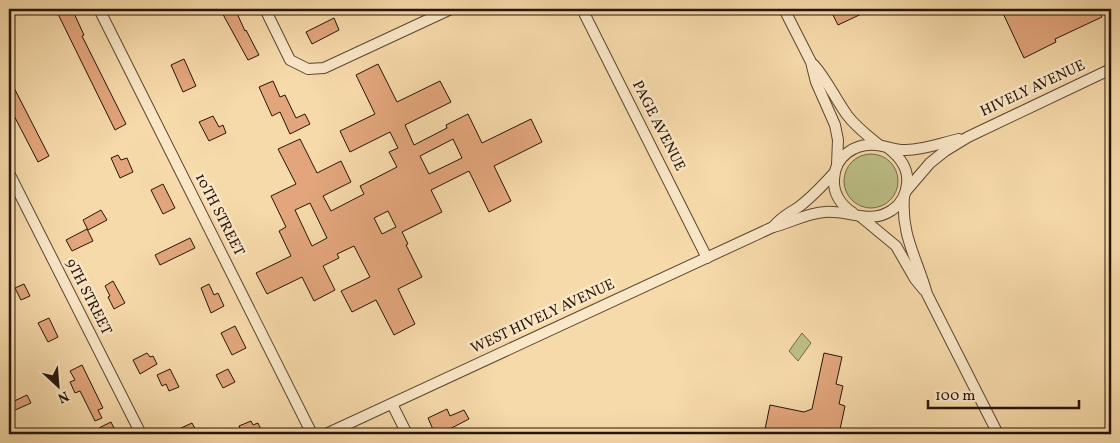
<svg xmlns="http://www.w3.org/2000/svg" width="1120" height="443" viewBox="0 0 1120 443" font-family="Vollkorn,serif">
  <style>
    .green { fill: #bdc088; stroke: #726a48 }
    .building { fill: #e3a67c; stroke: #271508; fill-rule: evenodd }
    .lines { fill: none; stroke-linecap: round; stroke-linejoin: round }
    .minor-casing { stroke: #5b4630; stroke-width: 12 }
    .minor { stroke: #fae7c8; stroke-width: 10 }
    .labels { text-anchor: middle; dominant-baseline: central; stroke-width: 5; stroke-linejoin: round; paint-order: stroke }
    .street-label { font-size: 15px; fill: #271508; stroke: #fae7c8 }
  </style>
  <rect width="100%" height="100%" fill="#f7daaa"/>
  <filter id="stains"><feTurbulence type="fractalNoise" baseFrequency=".004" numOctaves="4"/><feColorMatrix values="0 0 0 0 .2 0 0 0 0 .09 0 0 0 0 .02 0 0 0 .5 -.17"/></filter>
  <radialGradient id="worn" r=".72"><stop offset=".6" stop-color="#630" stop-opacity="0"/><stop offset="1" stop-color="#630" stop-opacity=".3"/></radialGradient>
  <g class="green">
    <circle cx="871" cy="181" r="27"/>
    <path d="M802 333 811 343 798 361 789 351Z"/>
  </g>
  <g class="building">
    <path d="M68 9H72L84 35 82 36 126 124 115 130 58 14Z"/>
    <path d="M220 9H235L245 31 246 30 259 55 248 60Z"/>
    <path d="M830 9H872L838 25Z"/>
    <path d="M1001 9H1097L1102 17 1055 39 1056 42 1024 58Z"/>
    <path d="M334 18 339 30 312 44 306 32Z"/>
    <path d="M184 59 196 86 183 92 171 65Z"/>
    <path d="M378 64 397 102 440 81 451 102 405 125 414 145 447 128 446 125 468 114 482 143 531 119 542 142 494 166 511 201 489 212 469 171 431 190 442 212 402 232 408 244 406 245 422 277 398 289 415 324 394 335 376 300 352 312 341 291 370 277 354 246 337 254 339 258 323 266 335 290 314 301 302 277 267 294 256 273 291 256 279 231 286 227 271 196 296 184 278 149 300 139 317 173 341 161 351 182 323 196 331 211 364 194 360 186 397 167 389 152 398 148 390 132 350 152 340 131 375 114 356 75ZM453 139 462 158 429 174 420 156ZM310 203 327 238 312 246 295 210ZM388 211 396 227 382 234 374 218Z"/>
    <path d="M9 78 49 156 38 162 9 106Z"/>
    <path d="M273 81 280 97 285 95 296 118 305 114 310 124 290 134 280 112 272 116 259 87Z"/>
    <path d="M213 116 219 127 223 125 226 133 209 141 199 122Z"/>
    <path d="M118 155 121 160 127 158 133 172 120 178 111 158Z"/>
    <path d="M163 184 175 208 163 214 151 190Z"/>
    <path d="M101 210 107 220 88 230 83 220Z"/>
    <path d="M87 229 93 241 72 251 66 240Z"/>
    <path d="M190 238 195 248 160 265 155 255Z"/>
    <path d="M113 281 125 303 114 309 108 297 110 296 105 286Z"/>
    <path d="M24 284 30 296 21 300 15 288Z"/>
    <path d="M209 284 214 295 218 293 224 306 211 313 201 288Z"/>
    <path d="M49 318 58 337 48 342 38 323Z"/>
    <path d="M235 326 246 348 232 355 221 333Z"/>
    <path d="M147 353 150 357 153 356 157 364 140 374 133 360Z"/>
    <path d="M824 353 842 357 836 384 843 386 839 404 845 406 839 434H797L783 431 782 434H764L770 405 804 412 812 409Z"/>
    <path d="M82 365 103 408 98 410 102 418 95 421 80 391 75 393 70 382 75 380 70 371Z"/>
    <path d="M170 369 179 387 169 391 166 384 162 386 157 375Z"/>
    <path d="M228 369 235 382 223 388 216 375Z"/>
    <path d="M27 395 31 403 13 411 10 403Z"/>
    <path d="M447 409 450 416 464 410 469 419 440 434H435L428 418Z"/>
    <path d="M251 421 253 425 258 423 263 434H242L239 426Z"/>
    <path d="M111 422 117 434H102L99 428Z"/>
    <path d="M192 423 198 434H184L181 428Z"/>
  </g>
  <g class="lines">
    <g class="minor-casing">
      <g id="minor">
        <path d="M99 9 312 434"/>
        <path d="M265 9 290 60 308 69 324 68 451 9"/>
        <path d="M582 9 707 258"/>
        <path d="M784 9 811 62 816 82 835 125 838 140 837 165"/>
        <path d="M814 65C827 80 835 98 847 115 856 127 868 136 879 145"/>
        <path d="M9 173 141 434"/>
        <path d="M906 191 930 163 945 151 968 137 1111 69"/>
        <path d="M904 197C901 236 917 258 927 294L998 434"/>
        <path d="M853 213C841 205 833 194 834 179 835 156 855 143 876 145 887 146 896 151 906 150 924 150 941 143 959 139"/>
        <path d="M861 217 896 246 915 279 924 290"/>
        <path d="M773 227C783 215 789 214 800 206 813 196 824 184 834 173"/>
        <path d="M392 404 407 434"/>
        <path d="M326 434 773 227C790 223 807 213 825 212 849 210 871 225 892 210 901 204 906 194 907 184 909 168 900 157 888 148"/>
      </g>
    </g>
    <use href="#minor" class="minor"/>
  </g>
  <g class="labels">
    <g class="street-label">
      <text transform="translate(1033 89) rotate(-25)">HIVELY AVENUE</text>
      <text transform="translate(658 126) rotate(63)">PAGE AVENUE</text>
      <text transform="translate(219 215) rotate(63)">10TH STREET</text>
      <text transform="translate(88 297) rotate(63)">9TH STREET</text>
      <text transform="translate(543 317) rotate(-25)">WEST HIVELY AVENUE</text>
    </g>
  </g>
  <rect width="1120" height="443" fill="none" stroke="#f7daaa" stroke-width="30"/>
  <rect x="10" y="10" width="1100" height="423" fill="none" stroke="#271508" stroke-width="2.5"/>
  <rect x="15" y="15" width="1090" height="413" fill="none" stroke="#271508"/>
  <g transform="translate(58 386) rotate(154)" stroke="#fae7c8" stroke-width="4" paint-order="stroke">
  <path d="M0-4L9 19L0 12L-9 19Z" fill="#271508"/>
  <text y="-8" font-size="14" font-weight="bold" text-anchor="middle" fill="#271508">N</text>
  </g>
  <path d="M928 400v8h151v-8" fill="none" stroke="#271508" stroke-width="2.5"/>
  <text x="935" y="400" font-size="15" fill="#271508" stroke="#fae7c8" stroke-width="4" paint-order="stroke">100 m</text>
  <rect width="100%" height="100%" filter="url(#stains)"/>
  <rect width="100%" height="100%" fill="url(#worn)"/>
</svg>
